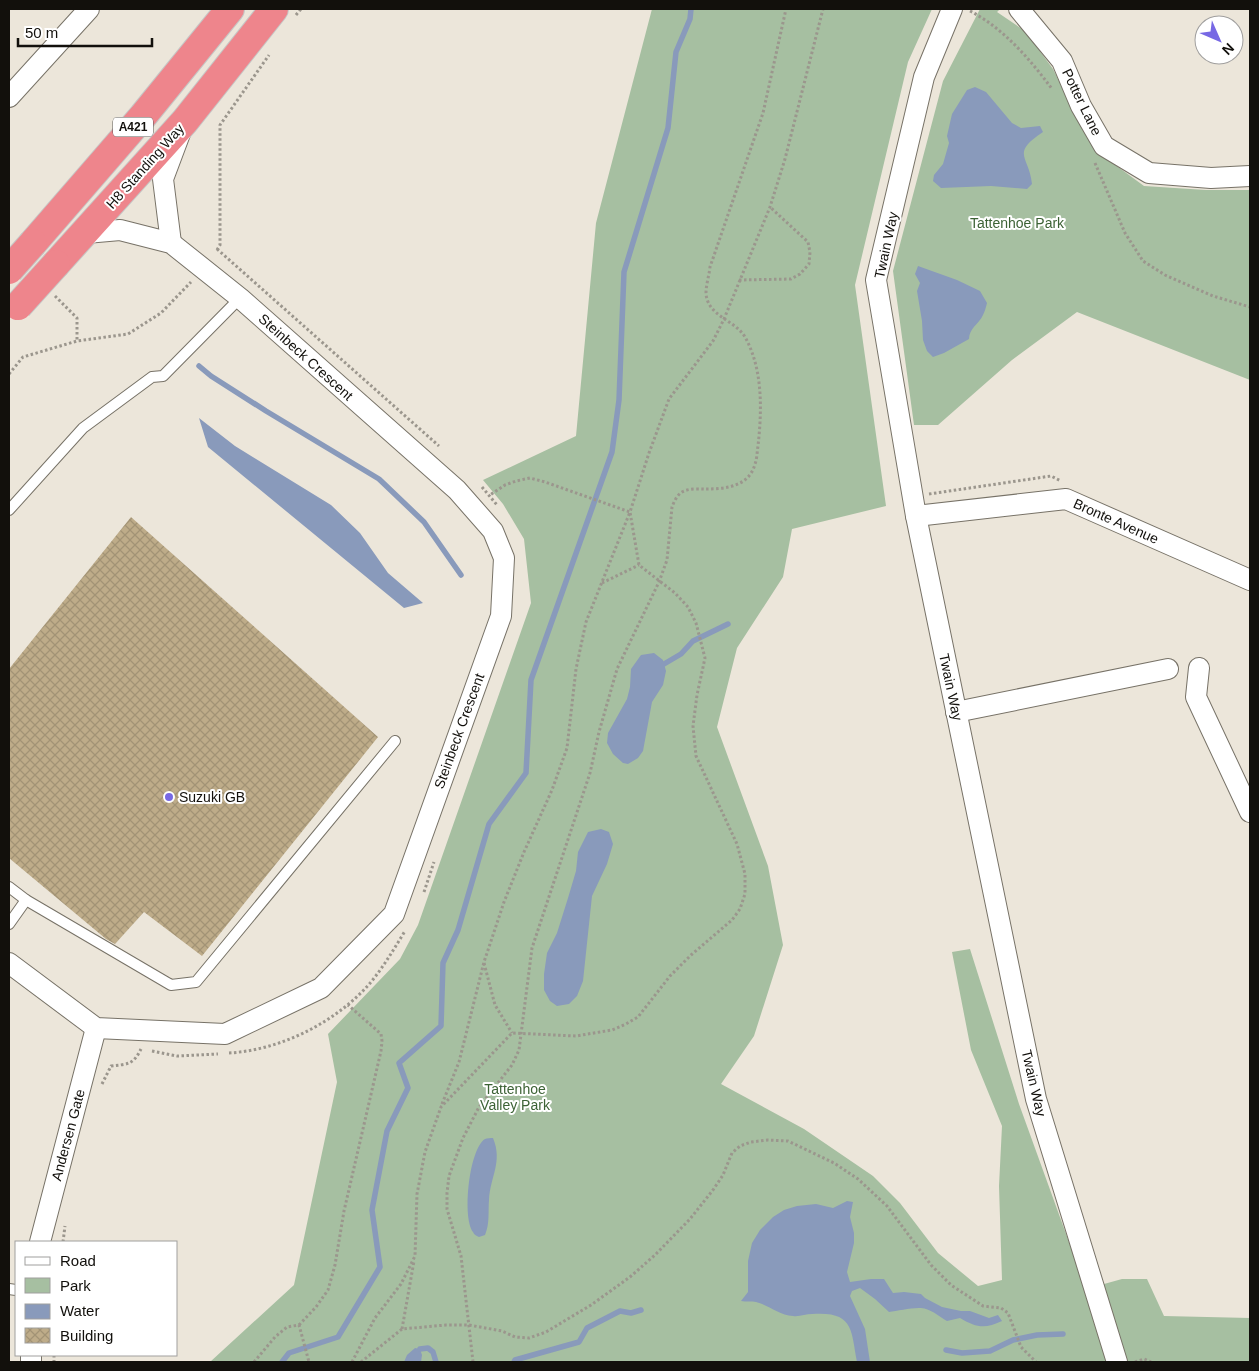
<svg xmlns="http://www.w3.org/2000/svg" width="1259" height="1371" viewBox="0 0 1259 1371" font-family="Arial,sans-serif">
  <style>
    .green { fill: #a6bfa1 }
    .water { fill: #899abb }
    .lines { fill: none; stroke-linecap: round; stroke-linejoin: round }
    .stream { stroke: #899abb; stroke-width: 5.5 }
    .building { fill: url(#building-cross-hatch) }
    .lane-casing { stroke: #777267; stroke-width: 12 }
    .street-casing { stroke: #777267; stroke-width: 22 }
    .highway-casing { stroke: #c6c6c5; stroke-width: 30 }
    .path { stroke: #9b968d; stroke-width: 3; stroke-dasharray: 2.5 2.5; stroke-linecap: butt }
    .lane { stroke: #fff; stroke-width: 10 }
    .street { stroke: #fff; stroke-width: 20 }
    .highway { stroke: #ee858c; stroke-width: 28 }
    .highway-bridge-casing { stroke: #c6c6c5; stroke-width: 30; stroke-linecap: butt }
    .highway-bridge { stroke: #ee858c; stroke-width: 28 }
    .poi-dot { fill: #7768e4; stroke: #fff; stroke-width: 2 }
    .labels { text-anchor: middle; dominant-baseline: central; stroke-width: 4; stroke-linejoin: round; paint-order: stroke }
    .shield { fill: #fff; stroke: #595855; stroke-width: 1 }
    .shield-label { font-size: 12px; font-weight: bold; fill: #12100c }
    .street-label { font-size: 14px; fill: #12100c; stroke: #fff }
    .park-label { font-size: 14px; fill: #3c6235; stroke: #fff }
    .poi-label { font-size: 14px; fill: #12100c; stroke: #fff; text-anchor: start }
  </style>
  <defs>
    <pattern id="building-cross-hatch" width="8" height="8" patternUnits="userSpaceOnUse" patternTransform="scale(1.25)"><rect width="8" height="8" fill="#beac89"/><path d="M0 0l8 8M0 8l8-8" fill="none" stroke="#a29375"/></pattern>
  </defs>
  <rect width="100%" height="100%" fill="#ece6da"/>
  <g class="green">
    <path d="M652 9H932L908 62 855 285 886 506 792 529 783 577 737 648 717 727 768 866 783 945 754 1036 721 1084 804 1129 873 1176 900 1203 938 1253 978 1286 1002 1280 999 1186 1002 1126 971 1050 952 952 970 949 1019 1104 1086 1289 1122 1279H1147L1164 1316 1250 1318V1362H210L294 1285 337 1082 328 1034 400 959 418 925 531 603 524 539 503 504 483 480 576 436 596 223Z"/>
    <path d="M980 9H1000L997 12 1025 31 1053 69 1074 111 1099 153 1144 186 1206 190H1250V380L1077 312 1012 360 938 425H914L893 271 943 81Z"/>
  </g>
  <g class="water">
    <path d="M975 87 986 92 1012 123 1021 128 1040 126 1043 132C1010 154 1029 155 1032 184L1027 189 991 186 941 188 933 181 934 175 943 164 949 143 947 136 952 114 967 90Z"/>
    <path d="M918 266 957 280 980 291 987 303C986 307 985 311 983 315 979 324 969 328 969 339L944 353 933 357 927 351 923 340 922 321 917 291 920 283 915 274Z"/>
    <path d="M199 418 235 446 331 505 360 533 388 573 423 603 404 608 208 447Z"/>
    <path d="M654 653 663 660 666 671 663 685 652 702 643 751 638 758 628 764 623 763 613 754 607 743 608 733 627 699 630 687 631 669 641 655Z"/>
    <path d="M601 829 609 832 613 844 607 864 592 896 583 981 577 996 569 1004 557 1006 550 1001 544 990V974L547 953 557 933 568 898 576 871 578 852 588 832Z"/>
    <path d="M493 1138C503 1162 490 1177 489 1200 488 1212 490 1223 485 1235L479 1237C477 1236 474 1235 473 1232 462 1217 469 1149 485 1139 487 1138 491 1138 493 1138Z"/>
    <path d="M847 1201 853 1202 850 1217 854 1233V1243L847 1272 850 1282 871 1279H884L893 1293 904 1292 921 1294 925 1298 942 1307 961 1311H970L989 1318 998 1315 1002 1321C985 1329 977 1328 960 1318L947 1321C940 1317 933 1311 926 1309 917 1306 899 1311 889 1312L875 1299 860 1288 852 1291 850 1296 865 1329 870 1362H857C851 1330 854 1311 812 1314 806 1314 799 1317 793 1316 779 1315 769 1305 756 1302 752 1301 746 1302 741 1301L748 1292V1261L752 1243 760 1230 773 1217 784 1210 797 1206 816 1204 833 1208Z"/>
    <path d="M415 1348 420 1349 422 1355 421 1362H404L407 1355Z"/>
  </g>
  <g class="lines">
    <g class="stream">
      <path d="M199 366 211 376 266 411 379 479 424 522 461 575"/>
      <path d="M664 664 681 654 693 641 728 624"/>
      <path d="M420 1349 428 1348 433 1352 436 1362"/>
      <path d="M946 1350 962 1353 990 1351 1013 1340 1037 1335 1063 1334"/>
      <path d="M282 1362 289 1353 338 1337 380 1267 372 1210 387 1131 408 1088 399 1063 441 1026 443 963 458 930 489 824 526 773 531 680 612 452 619 400 624 272 668 128 676 52 690 19 691 9"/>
      <path d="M514 1362 515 1360 579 1342 587 1328 620 1311 631 1313 641 1310"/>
    </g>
  </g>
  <path class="building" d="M131 517 378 737 202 956 144 912 115 944 106 939 9 858V669Z"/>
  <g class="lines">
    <g class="lane-casing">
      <g id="lane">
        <path d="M9 510 83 428 152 377 163 376 240 298"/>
        <path d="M9 887 26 900 171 985 196 982 395 741"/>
        <path d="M9 924 26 900"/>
        <path d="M9 1289 16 1290"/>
      </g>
    </g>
    <g class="street-casing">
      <g id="street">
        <path d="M952 9 924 77 876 280 916 516 1036 1099 1117 1362"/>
        <path d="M1019 9 1062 61 1081 106 1104 146 1149 173 1211 178 1250 176"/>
        <path d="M9 97 89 9"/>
        <path d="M171 243 163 179 181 131"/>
        <path d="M916 516 1066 499 1250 580"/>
        <path d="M1199 668 1196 697 1250 812"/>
        <path d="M956 712 1168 669"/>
        <path d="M9 963 96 1028 225 1034 321 988 394 914 501 616 504 558 493 531 457 490 240 298 171 243 120 230 86 233"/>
        <path d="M40 1242 96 1028"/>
        <path d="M31 1355V1362"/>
      </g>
    </g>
    <g class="highway-casing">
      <g id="highway">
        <path d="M33 243 143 116 230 9"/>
        <path d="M56 264 185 121 274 9"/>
      </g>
    </g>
    <g class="path">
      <path d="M970 11C1003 28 1030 59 1052 89"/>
      <path d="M296 15 301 9"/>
      <path d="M1095 163 1125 233 1143 261 1165 275 1213 296 1250 307"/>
      <path d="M217 249 439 446"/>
      <path d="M217 250 220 245V125L269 55"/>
      <path d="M739 280 791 279 800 274 809 264 810 252 808 242 770 207"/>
      <path d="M55 296 77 318V341"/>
      <path d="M9 374 23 357 77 341 128 334 161 313 191 282"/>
      <path d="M482 487 497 505"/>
      <path d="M929 494 1051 476 1061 481"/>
      <path d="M602 583 639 565"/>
      <path d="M424 892 434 862"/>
      <path d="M484 963 495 1005 512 1033"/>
      <path d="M152 1051 177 1056 218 1054"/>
      <path d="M229 1053C281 1050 337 1022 371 982 384 966 394 949 405 931"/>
      <path d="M102 1084 111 1066C128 1064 133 1065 141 1049"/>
      <path d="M442 1104 459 1062 484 962 504 902 524 852 552 790 567 748 576 669 586 622 630 512 545 482 530 478 516 481 505 485 490 495"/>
      <path d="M63 1242 65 1226"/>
      <path d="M299 1325 316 1307 328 1290 335 1265 344 1211 381 1051 382 1041 381 1034 348 1005"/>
      <path d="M402 1329 414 1261"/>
      <path d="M54 1355V1362"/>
      <path d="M254 1362 275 1337 287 1327 299 1325 309 1362"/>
      <path d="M352 1362 375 1318 401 1284 415 1256 417 1194 425 1152 441 1107 512 1033 576 1036 612 1030 626 1024 638 1017 670 976 691 955 732 920 740 909 745 894V874L737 844 696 756 693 726 697 695 705 658 696 623 688 607 675 593 639 565 630 512 649 453 669 399 713 341 724 319 770 207 785 159 823 9"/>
      <path d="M361 1362 402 1329 446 1325H469L502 1331 515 1337 529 1338 546 1332 591 1305 630 1277 655 1255 690 1219 713 1190 723 1175 732 1153 740 1146 751 1142 768 1140 788 1141 834 1163 858 1179 887 1206 931 1265 951 1285 983 1306 1001 1308 1008 1313 1021 1347 1036 1362"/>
      <path d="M473 1362 461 1256 447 1209V1193L449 1176 463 1138 479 1107 512 1065 519 1050 532 948 590 773 599 732 617 669 659 582 667 560 672 507C674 502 677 495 682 492 689 488 698 489 705 489 725 489 749 487 755 464 757 459 757 452 758 446 762 410 763 369 745 337 735 320 707 316 706 293 706 285 709 276 710 267L763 113 786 9"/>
      <path d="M1135 1362 1144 1359 1151 1362"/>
    </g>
    <use href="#lane" class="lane"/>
    <use href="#street" class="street"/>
    <use href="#highway" class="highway"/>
    <g class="highway-bridge-casing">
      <g id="highway-bridge">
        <path d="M9 270 33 243"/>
        <path d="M18 306 56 264"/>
      </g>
    </g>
    <use href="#highway-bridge" class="highway-bridge"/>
  </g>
  <circle class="poi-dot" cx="169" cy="797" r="5"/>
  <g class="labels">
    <rect class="shield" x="113" y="117.5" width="40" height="19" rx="4"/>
    <g class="shield-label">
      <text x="133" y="127">A421</text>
    </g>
    <g class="street-label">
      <text transform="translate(1082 102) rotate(64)">Potter Lane</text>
      <text transform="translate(145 166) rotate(-48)">H8 Standing Way</text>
      <text transform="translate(886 245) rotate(-78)">Twain Way</text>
      <text transform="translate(306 357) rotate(42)">Steinbeck Crescent</text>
      <text transform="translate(1116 521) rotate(24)">Bronte Avenue</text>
      <text transform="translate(951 687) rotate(78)">Twain Way</text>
      <text transform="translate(459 731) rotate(-70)">Steinbeck Crescent</text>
      <text transform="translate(1034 1083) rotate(77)">Twain Way</text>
      <text transform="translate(68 1135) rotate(-75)">Andersen Gate</text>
    </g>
    <g class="park-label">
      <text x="1017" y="223">Tattenhoe Park</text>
      <text x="515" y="1089">Tattenhoe<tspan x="515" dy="16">Valley Park</tspan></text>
    </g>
    <g class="poi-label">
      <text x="179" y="797">Suzuki GB</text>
    </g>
  </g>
  <rect width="1259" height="1371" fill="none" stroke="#12100c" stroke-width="20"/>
  <rect x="15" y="1241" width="162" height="115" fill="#ffffff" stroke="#a09f9e"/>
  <rect x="25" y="1257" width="25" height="8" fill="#ffffff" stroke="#a09f9e"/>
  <text x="60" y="1266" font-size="15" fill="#12100c">Road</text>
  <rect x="25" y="1278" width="25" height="15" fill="#a6bfa1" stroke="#a09f9e"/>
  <text x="60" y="1291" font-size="15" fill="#12100c">Park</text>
  <rect x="25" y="1304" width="25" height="15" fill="#899abb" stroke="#a09f9e"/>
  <text x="60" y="1316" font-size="15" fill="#12100c">Water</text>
  <rect x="25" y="1328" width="25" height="15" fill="url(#building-cross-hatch)" stroke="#a09f9e"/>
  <text x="60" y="1341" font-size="15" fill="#12100c">Building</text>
  <g transform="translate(1219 40) rotate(135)"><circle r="24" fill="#ffffff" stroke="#a09f9e"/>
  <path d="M0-4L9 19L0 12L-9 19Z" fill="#7768e4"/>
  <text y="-8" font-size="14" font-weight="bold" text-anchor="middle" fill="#12100c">N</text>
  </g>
  <path d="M18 38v8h134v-8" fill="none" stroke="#12100c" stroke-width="2.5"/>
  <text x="25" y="38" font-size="15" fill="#12100c" stroke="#ffffff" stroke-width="4" paint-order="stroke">50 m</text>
</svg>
